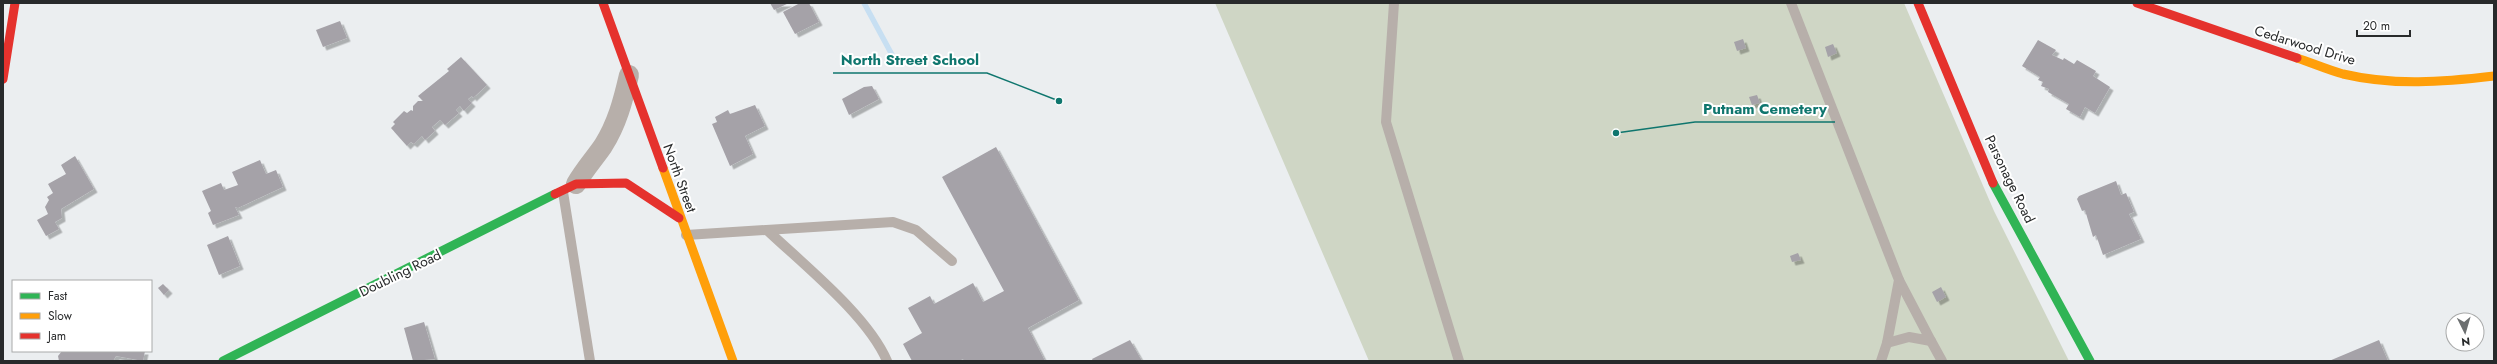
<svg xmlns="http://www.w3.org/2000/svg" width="2497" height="364" viewBox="0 0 2497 364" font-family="Jost,sans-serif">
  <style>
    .green { fill: #cfd6c5 }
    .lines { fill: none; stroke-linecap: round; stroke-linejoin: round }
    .stream { stroke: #c7dff2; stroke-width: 5.5 }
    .building { fill: #a5a2a8; filter: url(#shadow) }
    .lane { stroke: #b7afaa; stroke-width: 10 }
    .street { stroke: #b7afaa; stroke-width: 20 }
    .fast { stroke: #30b455; stroke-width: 9 }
    .slow { stroke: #ff9f0a; stroke-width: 9 }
    .jam { stroke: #e5322d; stroke-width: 9 }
    .labels { text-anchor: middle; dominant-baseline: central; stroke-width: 4; stroke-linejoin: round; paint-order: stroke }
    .street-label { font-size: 14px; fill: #282a2b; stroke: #fff }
    .leader { fill: none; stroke: #0f766e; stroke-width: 1.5 }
    .callout-dot { fill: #0f766e; stroke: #fff; stroke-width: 1.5 }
    .callout-label { font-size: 15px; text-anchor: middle; font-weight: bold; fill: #0f766e; stroke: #fff; stroke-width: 4; stroke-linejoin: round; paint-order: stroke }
  </style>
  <defs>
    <filter id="shadow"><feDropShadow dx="3.5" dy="3.5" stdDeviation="0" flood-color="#0004"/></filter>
  </defs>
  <rect width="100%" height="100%" fill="#ebeef0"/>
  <path class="green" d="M1215 3H1904L1994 211 2069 361H1369Z"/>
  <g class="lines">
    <path class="stream" d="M864 3 897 64"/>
  </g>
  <g class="building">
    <path d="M770 3H789L774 10Z"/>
    <path d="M800 3H809L819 22 795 34 783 12Z"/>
    <path d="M340 21 347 38 323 47 316 30Z"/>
    <path d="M1743 39 1746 48 1737 51 1734 42Z"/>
    <path d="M2038 40 2056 50 2052 55 2063 60 2064 58 2074 64 2077 60 2096 71 2093 76 2110 87 2095 113 2085 107 2080 117 2066 109 2069 104 2048 92 2049 89 2041 86 2043 82 2038 80 2040 77 2022 66Z"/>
    <path d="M1833 44 1837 53 1828 57 1825 47Z"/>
    <path d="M461 57 487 85 473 98 472 96 468 99 472 103 464 111 460 106 456 110 459 113 445 125 440 120 432 127 435 131 425 140 422 136 414 144 411 142 407 146 391 128 395 124 393 122 404 111 407 113 411 110 413 111V106L418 101H423L418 96 449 71 447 69Z"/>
    <path d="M872 86 879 99 849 115 842 99 864 87Z"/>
    <path d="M1757 95 1760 103 1752 105 1749 97Z"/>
    <path d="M755 105 765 126 745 136 753 154 730 166 712 124 717 122 715 117 728 110 730 114Z"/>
    <path d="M996 147 1079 300 1028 328 1045 361H964L963 359 959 361H912L903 344 922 333 908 308 930 296 934 304 973 283 983 302 1004 291 942 177Z"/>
    <path d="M75 156 94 189 61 209 62 218 55 222 59 229 46 236 37 220 48 214 45 207 49 200 47 197 53 193 48 184 66 174 61 165Z"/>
    <path d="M260 160 266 174 276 170 283 187 238 208 235 207 239 215 213 225 208 213 211 211 202 191 221 183 224 190 238 185 232 172Z"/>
    <path d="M2116 181 2121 195 2126 193 2134 212 2129 214 2141 239 2103 255 2096 235 2093 237 2085 210 2082 211 2077 199 2079 196Z"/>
    <path d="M228 236 240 266 219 275 207 245Z"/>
    <path d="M1798 253 1801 260 1792 262 1790 256Z"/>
    <path d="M163 284 169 290 164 295 158 288Z"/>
    <path d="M1941 287 1946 297 1937 302 1932 292Z"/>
    <path d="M424 322 435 359 413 361 404 328Z"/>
    <path d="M1130 340 1142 361H1093L1092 359Z"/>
    <path d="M2379 340 2388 361H2329Z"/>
    <path d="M145 351 143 361 116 356 113 361H59L58 356 62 351Z"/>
  </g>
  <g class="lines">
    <g class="lane">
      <path d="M1394 3 1386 122 1459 361"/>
      <path d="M1791 3 1899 280 1887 343 1881 361"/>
      <path d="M563 192 590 361"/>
      <path d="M767 230C804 265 868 316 887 361"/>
      <path d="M686 235 893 222 916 230 952 261"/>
      <path d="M1931 341 1942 361"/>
      <path d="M1887 343 1909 337 1931 341 1899 280"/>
    </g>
    <path class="street" d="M576 184C584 170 594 159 603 146 617 124 623 101 629 75"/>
    <g class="fast">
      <path d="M1993 183 2090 361"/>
      <path d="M223 361 555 194"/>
    </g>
    <g class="slow">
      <path d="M2297 58C2312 63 2328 70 2343 74 2394 86 2443 82 2494 76"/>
      <path d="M663 168 733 361"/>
    </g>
    <g class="jam">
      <path d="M603 3 663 168"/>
      <path d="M1918 3 1993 183"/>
      <path d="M2137 3 2297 58"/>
      <path d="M3 79 15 3"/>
      <path d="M555 194 576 184 626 183 679 218"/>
    </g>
  </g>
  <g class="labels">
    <g class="street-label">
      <text transform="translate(2305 45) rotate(17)">Cedarwood Drive</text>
      <text transform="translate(680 178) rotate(70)">North Street</text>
      <text transform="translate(2010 179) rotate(64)">Parsonage Road</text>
      <text transform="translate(400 273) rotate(-26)">Doubling Road</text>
    </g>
  </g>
  <path class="leader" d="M1059 101L987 73H833M1616 133L1695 122H1835"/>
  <g class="callout-dot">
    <circle cx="1059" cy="101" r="4"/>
    <circle cx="1616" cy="133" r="4"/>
  </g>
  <g class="callout-label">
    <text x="910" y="65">North Street School</text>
    <text x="1765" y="114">Putnam Cemetery</text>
  </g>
  <rect width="2497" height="364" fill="none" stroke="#282a2b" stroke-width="8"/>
  <rect x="12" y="280" width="140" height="72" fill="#ffffff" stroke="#a9aaaa"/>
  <rect x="20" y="293" width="20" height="6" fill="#30b455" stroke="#a9aaaa"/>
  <text x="48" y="300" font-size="12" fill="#282a2b">Fast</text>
  <rect x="20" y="313" width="20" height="6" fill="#ff9f0a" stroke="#a9aaaa"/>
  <text x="48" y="320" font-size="12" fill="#282a2b">Slow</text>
  <rect x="20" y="333" width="20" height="6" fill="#e5322d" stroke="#a9aaaa"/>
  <text x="48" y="340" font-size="12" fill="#282a2b">Jam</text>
  <g transform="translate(2465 332) rotate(175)"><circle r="19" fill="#ffffff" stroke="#a9aaaa"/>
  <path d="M0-3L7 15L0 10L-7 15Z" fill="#6c6f70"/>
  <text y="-6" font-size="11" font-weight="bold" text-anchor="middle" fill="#282a2b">N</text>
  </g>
  <path d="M2357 30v6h53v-6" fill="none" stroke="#282a2b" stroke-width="2"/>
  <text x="2363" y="30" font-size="12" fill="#282a2b" stroke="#ffffff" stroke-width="3" paint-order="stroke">20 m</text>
</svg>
